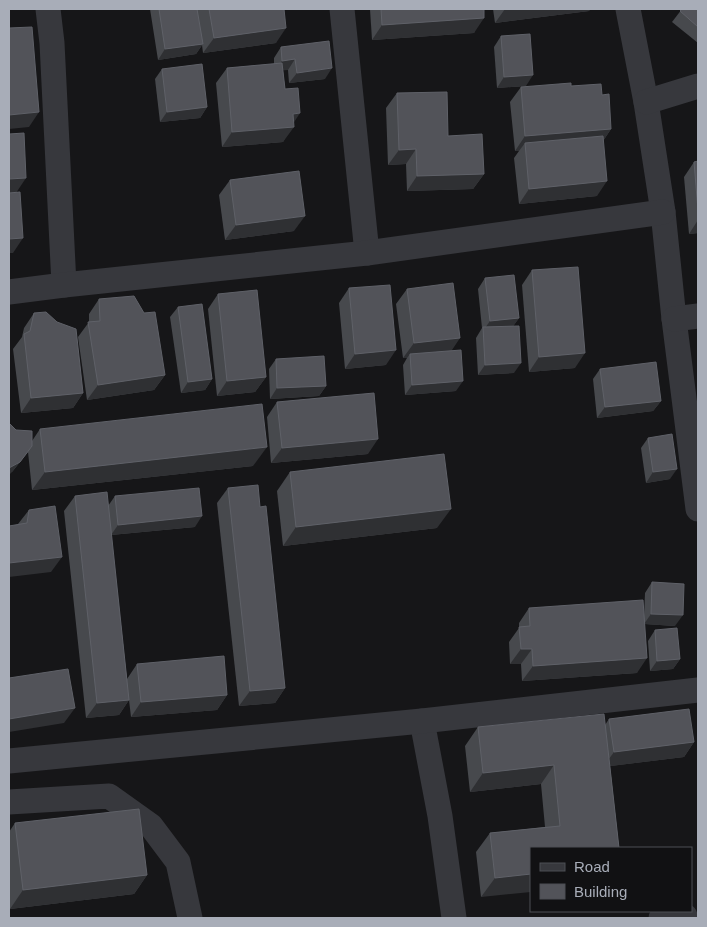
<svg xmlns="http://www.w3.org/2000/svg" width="707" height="927" viewBox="0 0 707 927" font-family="Helvetica,sans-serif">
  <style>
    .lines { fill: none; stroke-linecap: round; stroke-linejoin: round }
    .minor { stroke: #37383d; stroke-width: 25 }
    .wall { fill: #47494d }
    .shaded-wall { fill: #2f3033 }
    .building { fill: #525359; stroke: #5f6168 }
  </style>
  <rect width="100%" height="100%" fill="#161618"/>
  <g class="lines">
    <g class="minor">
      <path d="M48 9 52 43 64 285"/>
      <path d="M342 9 367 253"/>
      <path d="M628 9 646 102 663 212 674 319 698 509"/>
      <path d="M646 102 698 86"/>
      <path d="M9 292 64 285 367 253 663 212"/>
      <path d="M674 319 698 316"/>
      <path d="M422 721 440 816 454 918"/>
      <path d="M9 761 422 721 698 690"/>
      <path d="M9 802 109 796 151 826 178 862 190 918"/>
      <path d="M661 918 685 916"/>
    </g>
  </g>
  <g class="wall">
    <path d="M150 9H284L276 43 203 53 202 45 196 54 158 60Z"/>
    <path d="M370 9H484L474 33 372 40Z"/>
    <path d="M493 9H590L589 11 495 23Z"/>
    <path d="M682 9H698V43L672 22Z"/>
    <path d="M501 36 526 86 497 88 494 47Z"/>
    <path d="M281 47 325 79 289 83 288 70H283L285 89 293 123 283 142 222 147 216 83 227 68 274 64V58Z"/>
    <path d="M162 69 207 107 200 118 160 122 155 79Z"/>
    <path d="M571 86 602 95 611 129 603 141 597 196 519 204 514 158 519 151H515L510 102 521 87Z"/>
    <path d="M397 93 448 136 484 174 473 189 407 191 406 164 388 165 386 108Z"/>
    <path d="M698 161V233L689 234 684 177 694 162Z"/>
    <path d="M230 180 294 231 225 240 219 195Z"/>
    <path d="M532 270 575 368 529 372 522 285Z"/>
    <path d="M485 278 519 318 513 326 514 373 478 375 476 338 482 328 478 289Z"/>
    <path d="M349 288 386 365 345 369 339 303Z"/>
    <path d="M407 289 451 351 456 391 405 395 403 365 407 358H403L396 304Z"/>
    <path d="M218 294 266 377 255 392 217 396 208 309Z"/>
    <path d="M99 299 165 375 154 390 87 400 78 337 89 322V314Z"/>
    <path d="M178 307 212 379 205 390 181 393 170 317Z"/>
    <path d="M34 313 83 393 73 408 21 413 13 349 22 337 24 328Z"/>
    <path d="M276 359 326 386 319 396 270 399 269 369Z"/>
    <path d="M600 369 661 401 653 411 597 418 593 379Z"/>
    <path d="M277 402 368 454 271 463 267 417Z"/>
    <path d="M40 429 253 466 32 490 28 452 12 472 16 430 32 441Z"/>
    <path d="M648 438 670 479 646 483 641 448Z"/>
    <path d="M290 472 437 528 283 546 277 491Z"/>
    <path d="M228 488 285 688 275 703 239 706 217 503Z"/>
    <path d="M75 496 108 506 115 496 195 527 111 535 127 679 137 664 227 695 217 710 131 717 129 700 119 715 86 718 64 511Z"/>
    <path d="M29 510 51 572 18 524Z"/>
    <path d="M652 582 675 626 645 624 637 673 522 681 521 664H510L509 642 519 628V623L529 608 644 618 645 593Z"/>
    <path d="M655 630 680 659 673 669 650 671 648 641Z"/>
    <path d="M609 719 694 742 684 757 610 766 619 848 481 897 476 852 490 833 545 827 541 784 470 792 465 746 478 727 605 725Z"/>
    <path d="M15 823 147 875 134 894 10 909 9 898V832Z"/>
  </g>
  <g class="shaded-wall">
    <path d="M505 9H590L589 11 495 23Z"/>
    <path d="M484 18 474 33 372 40 382 25Z"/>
    <path d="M286 28 276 43 203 53 214 38Z"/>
    <path d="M203 44 196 54 158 60 165 49Z"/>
    <path d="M295 59 288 70 275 71 282 61Z"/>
    <path d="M332 68 325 79 289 83 297 73Z"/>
    <path d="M533 75 526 86 497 88 504 77Z"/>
    <path d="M207 107 200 118 160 122 167 112Z"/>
    <path d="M39 112 29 127 9 129V115Z"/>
    <path d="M300 113 291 127H294L283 142 222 147 232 132 293 114Z"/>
    <path d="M611 129 601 144 525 143 519 151H515L525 136Z"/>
    <path d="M416 149 406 164 388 165 399 150Z"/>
    <path d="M484 174 473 189 407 191 417 176Z"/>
    <path d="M26 178 16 193H9V179Z"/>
    <path d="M607 181 597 196 519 204 529 189Z"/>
    <path d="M305 216 294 231 225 240 236 225Z"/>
    <path d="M698 220V233L689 234Z"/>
    <path d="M23 238 13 253H9V239Z"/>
    <path d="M519 318 512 328 483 331 490 321Z"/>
    <path d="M460 338 450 353 410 354 407 358H403L414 343Z"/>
    <path d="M396 350 386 365 345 369 355 354Z"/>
    <path d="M585 353 575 368 529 372 539 357Z"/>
    <path d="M521 363 514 373 478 375 485 365Z"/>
    <path d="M165 375 154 390 87 400 98 385Z"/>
    <path d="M266 377 255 392 217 396 227 381Z"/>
    <path d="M212 379 205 390 181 393 188 382Z"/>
    <path d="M463 381 456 391 405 395 412 385Z"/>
    <path d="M326 386 319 396 270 399 277 388Z"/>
    <path d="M83 393 73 408 21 413 31 398Z"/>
    <path d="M661 401 653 411 597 418 605 407Z"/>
    <path d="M378 439 368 454 271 463 282 448Z"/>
    <path d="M32 446 12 472 9 475V468Z"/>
    <path d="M267 447 253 466 32 490 45 472Z"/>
    <path d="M677 469 670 479 646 483 653 472Z"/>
    <path d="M451 509 437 528 283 546 296 527Z"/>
    <path d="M202 516 195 527 111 535 118 525Z"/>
    <path d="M62 557 51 572 9 577V563Z"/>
    <path d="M651 614 683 615 675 626 644 624Z"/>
    <path d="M521 649H532L521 664H510Z"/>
    <path d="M647 658 637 673 522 681 533 666Z"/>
    <path d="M680 659 673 669 650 671 657 661Z"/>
    <path d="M285 688 275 703 239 706 250 691Z"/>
    <path d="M227 695 217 710 131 717 141 702Z"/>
    <path d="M129 700 119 715 86 718 97 703Z"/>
    <path d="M75 708 64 723 9 732V719Z"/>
    <path d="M694 742 684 757 603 767 614 752Z"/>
    <path d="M554 765 541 784 470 792 483 773Z"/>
    <path d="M531 874V892L481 897 495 878Z"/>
    <path d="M147 875 134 894 10 909 23 890Z"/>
  </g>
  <g class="building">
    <path d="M159 9H197L203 44 165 49Z"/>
    <path d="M209 9H284L286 28 214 38Z"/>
    <path d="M381 9H484V18L382 25Z"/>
    <path d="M682 9H698V27L680 11Z"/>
    <path d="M32 27 39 112 9 115V28Z"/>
    <path d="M530 34 533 75 504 77 501 36Z"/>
    <path d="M329 41 332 68 297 73 295 59 282 61 281 47Z"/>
    <path d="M282 63 285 89 298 88 300 113 293 114 294 127 232 132 227 68Z"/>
    <path d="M202 64 207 107 167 112 162 69Z"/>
    <path d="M571 83V86L601 84 602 95 609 94 611 129 525 136 521 87Z"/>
    <path d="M447 92 448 136 482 134 484 174 417 176 416 149 399 150 397 93Z"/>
    <path d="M24 133 26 178 9 179V134Z"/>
    <path d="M603 136 607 181 529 189 525 143Z"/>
    <path d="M698 161V210L694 162Z"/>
    <path d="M299 171 305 216 236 225 230 180Z"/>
    <path d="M20 192 23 238 9 239V193Z"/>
    <path d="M578 267 585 353 539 357 532 270Z"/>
    <path d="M514 275 519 318 490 321 485 278Z"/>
    <path d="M453 283 460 338 414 343 407 289Z"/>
    <path d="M390 285 396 350 355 354 349 288Z"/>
    <path d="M257 290 266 377 227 381 218 294Z"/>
    <path d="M134 296 144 313 155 312 165 375 98 385 88 322 100 321 99 299Z"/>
    <path d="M202 304 212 379 188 382 178 307Z"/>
    <path d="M46 312 57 322 76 329 83 393 31 398 24 334 30 331 34 313Z"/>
    <path d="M519 326 521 363 485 365 483 327Z"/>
    <path d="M461 350 463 381 412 385 410 354Z"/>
    <path d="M324 356 326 386 277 388 276 359Z"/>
    <path d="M656 362 661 401 605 407 600 369Z"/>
    <path d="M374 393 378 439 282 448 277 402Z"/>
    <path d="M262 404 267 447 45 472 40 429Z"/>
    <path d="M9 424H10L16 430 32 431V446L20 462 9 468Z"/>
    <path d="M672 434 677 469 653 472 648 438Z"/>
    <path d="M444 454 451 509 296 527 290 472Z"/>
    <path d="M258 485 260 507 266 506 285 688 250 691 228 488Z"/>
    <path d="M199 488 202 516 118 525 115 496Z"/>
    <path d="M107 492 129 700 97 703 75 496Z"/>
    <path d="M55 506 62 557 9 563V526L27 523 29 510Z"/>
    <path d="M652 582 684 584 683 615 651 614Z"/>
    <path d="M643 600 647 658 533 666 532 649H521L519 627 530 626 529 608Z"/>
    <path d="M677 628 680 659 657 661 655 630Z"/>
    <path d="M224 656 227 695 141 702 137 664Z"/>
    <path d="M68 669 75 708 9 719V678Z"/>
    <path d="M689 709 694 742 614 752 609 719Z"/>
    <path d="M604 714 619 848H531V874L495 878 490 833 560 826 554 765 483 773 478 727Z"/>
    <path d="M139 809 147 875 23 890 15 823Z"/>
  </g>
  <rect width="707" height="927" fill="none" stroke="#a8adb8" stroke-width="20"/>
  <rect x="530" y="847" width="162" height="65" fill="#111113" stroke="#4d4f55"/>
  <rect x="540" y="863" width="25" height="8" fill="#37383d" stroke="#4d4f55"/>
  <text x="574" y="872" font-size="15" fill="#a8adb8">Road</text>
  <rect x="540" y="884" width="25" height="15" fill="#525359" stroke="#4d4f55"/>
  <text x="574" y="897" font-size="15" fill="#a8adb8">Building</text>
</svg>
